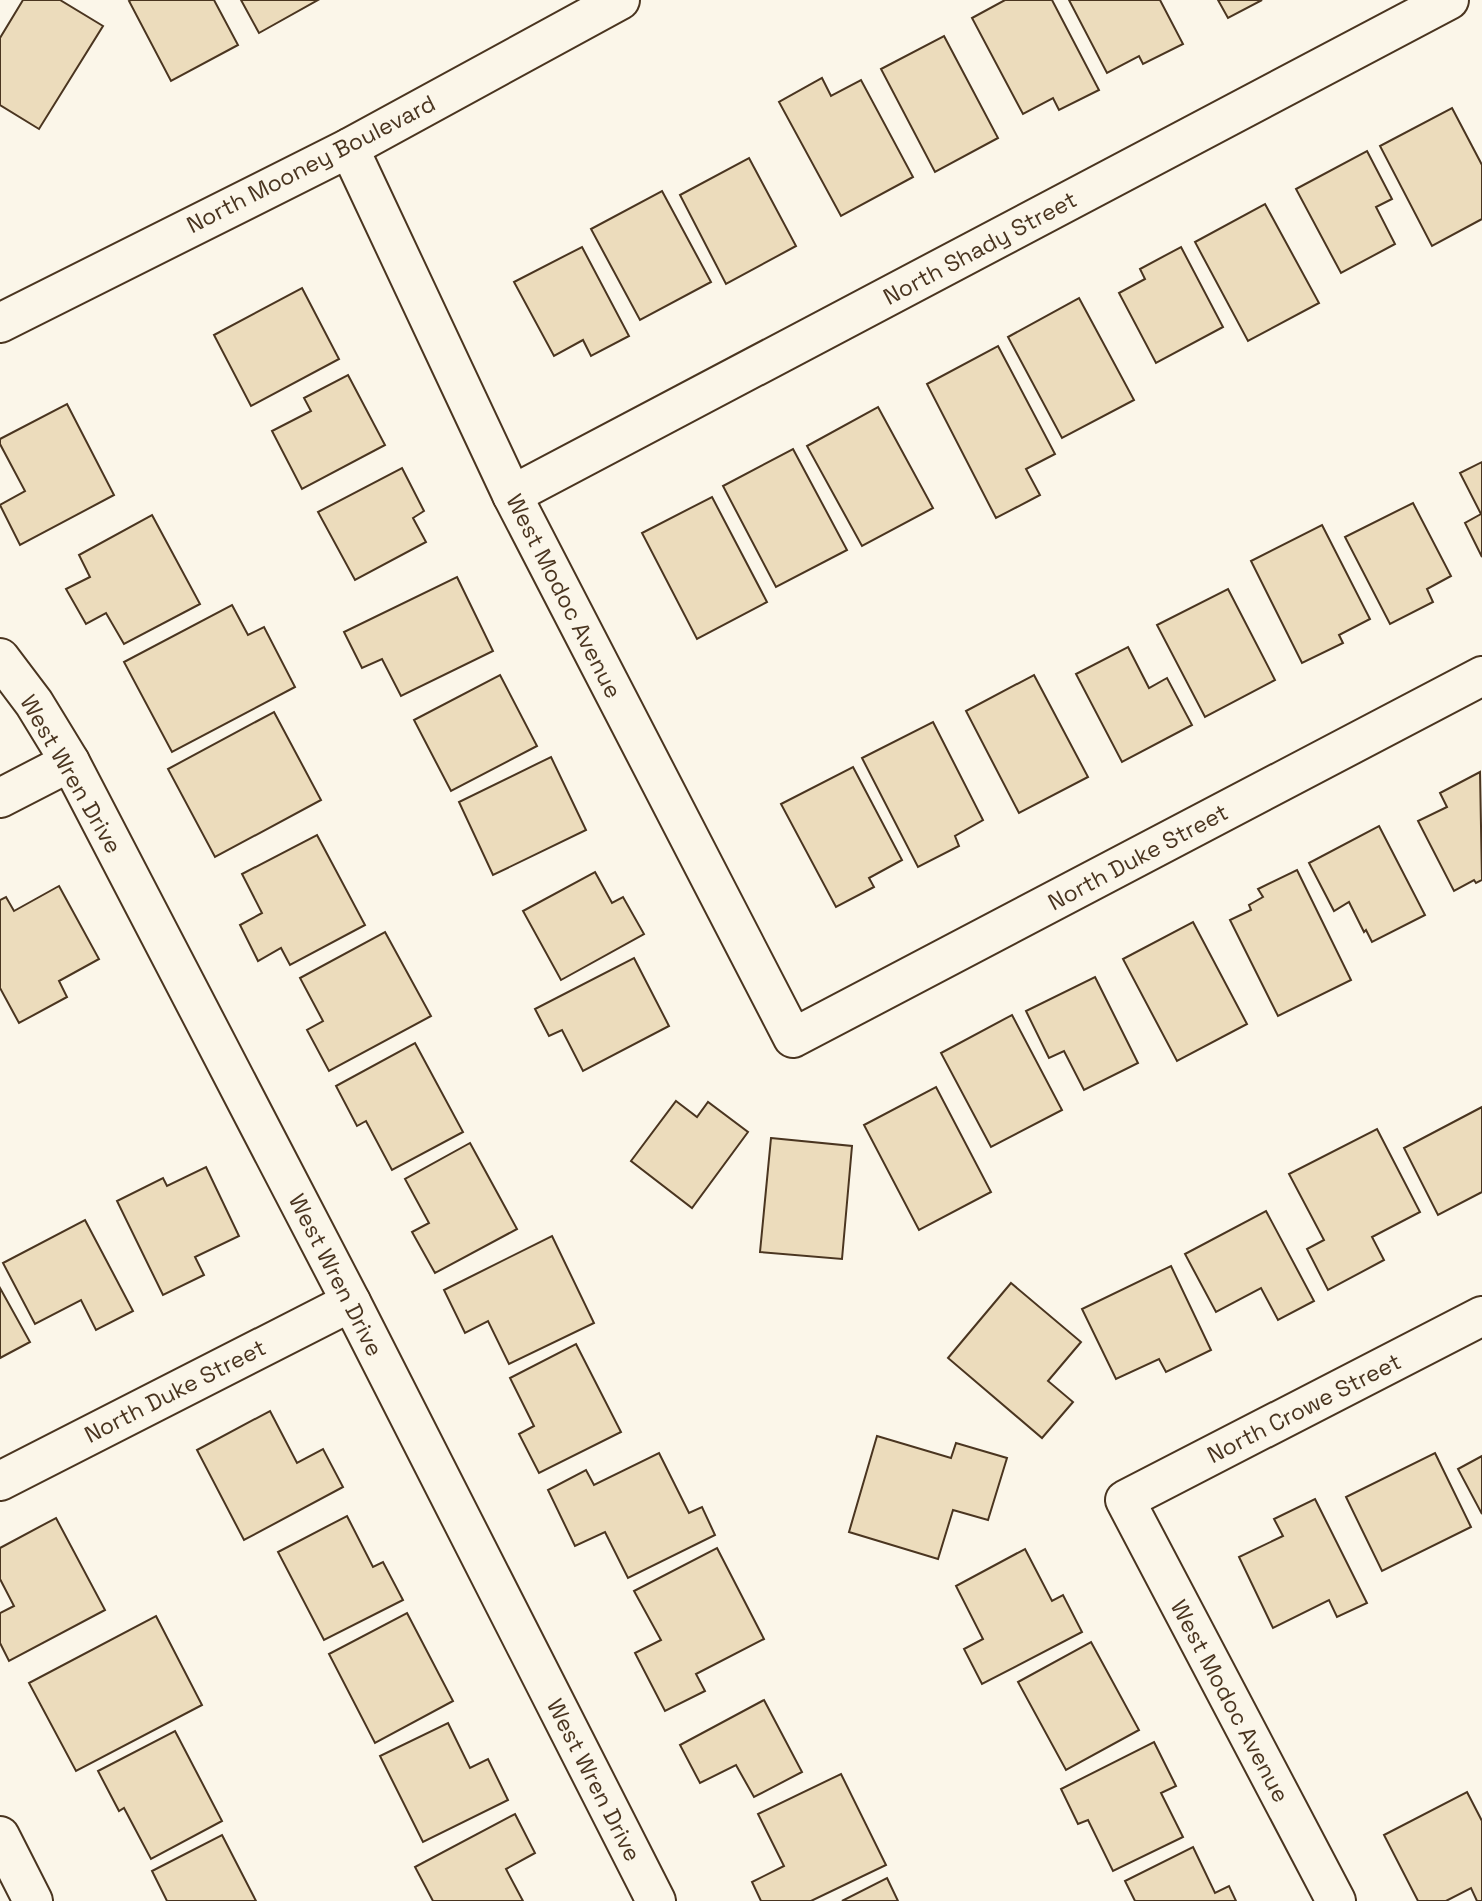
<svg xmlns="http://www.w3.org/2000/svg" width="1482" height="1901" viewBox="0 0 1482 1901" font-family="'Space Grotesk',sans-serif">
  <style>
    .building { fill: #ecdcbc; stroke: #4a3520; stroke-width: 2 }
    .lines { fill: none; stroke-linecap: round; stroke-linejoin: round }
    .minor-casing { stroke: #4a3520; stroke-width: 42 }
    .minor { stroke: #fbf6e9; stroke-width: 38 }
    .labels { text-anchor: middle; dominant-baseline: central; stroke-width: 5; stroke-linejoin: round; paint-order: stroke }
    .street-label { font-size: 23px; fill: #4a3520; stroke: #fbf6e9 }
  </style>
  <rect width="100%" height="100%" fill="#fbf6e9"/>
  <g class="building">
    <path d="M23 0H60L103 26 39 129 0 105V38Z"/>
    <path d="M131 0H214L238 45 171 81 129 1Z"/>
    <path d="M241 0H318L259 33Z"/>
    <path d="M1005 0H1052L1099 90 1059 110 1053 98 1023 114 972 18Z"/>
    <path d="M1069 0H1160L1183 44 1143 64 1139 56 1107 73Z"/>
    <path d="M1218 0H1262L1228 18Z"/>
    <path d="M944 36 998 138 935 172 881 69Z"/>
    <path d="M822 78 831 96 861 80 913 177 841 216 779 102Z"/>
    <path d="M1452 108 1482 165V219L1432 246 1380 146Z"/>
    <path d="M1367 151 1392 199 1376 207 1395 244 1341 273 1296 189Z"/>
    <path d="M749 158 796 246 726 284 680 195Z"/>
    <path d="M662 191 711 282 640 320 591 229Z"/>
    <path d="M1265 204 1319 303 1248 341 1195 242Z"/>
    <path d="M582 247 629 336 591 356 583 340 554 356 514 282Z"/>
    <path d="M1181 247 1223 327 1156 363 1119 293 1145 279 1140 269Z"/>
    <path d="M302 288 339 359 251 406 214 335Z"/>
    <path d="M1079 298 1134 400 1062 438 1008 337Z"/>
    <path d="M998 346 1055 454 1026 469 1040 495 996 518 927 384Z"/>
    <path d="M348 375 385 445 302 489 272 431 311 411 304 398Z"/>
    <path d="M67 404 114 495 20 545 0 505 25 491 0 444V439Z"/>
    <path d="M878 407 933 508 862 546 807 446Z"/>
    <path d="M793 449 847 550 776 587 723 486Z"/>
    <path d="M1482 462V557L1465 523 1481 514 1460 473Z"/>
    <path d="M402 468 424 511 413 518 426 542 355 580 318 512Z"/>
    <path d="M712 497 767 602 697 639 642 533Z"/>
    <path d="M1413 503 1451 576 1427 589 1433 602 1390 624 1345 537Z"/>
    <path d="M152 515 200 604 124 644 106 613 86 624 66 589 90 577 79 555Z"/>
    <path d="M1322 525 1370 619 1339 635 1343 643 1302 663 1251 561Z"/>
    <path d="M457 577 493 651 401 696 382 659 362 668 344 632Z"/>
    <path d="M1228 589 1275 680 1205 717 1157 625Z"/>
    <path d="M232 605 248 635 264 627 295 687 172 752 124 662Z"/>
    <path d="M1128 647 1149 688 1167 678 1192 725 1122 762 1076 674Z"/>
    <path d="M500 675 537 746 451 791 414 720Z"/>
    <path d="M1034 675 1088 777 1019 813 966 711Z"/>
    <path d="M274 712 321 800 215 857 168 769Z"/>
    <path d="M933 722 983 820 955 836 959 846 918 867 862 758Z"/>
    <path d="M551 757 586 830 493 875 459 802Z"/>
    <path d="M853 767 902 860 869 878 874 887 836 907 781 804Z"/>
    <path d="M1480 772 1482 880 1476 883 1474 880 1454 891 1418 821 1447 807 1440 793Z"/>
    <path d="M1379 826 1425 915 1372 942 1366 930 1364 932 1349 902 1334 911 1309 863Z"/>
    <path d="M317 835 365 925 290 965 281 948 258 961 240 925 262 913 242 874Z"/>
    <path d="M1297 870 1351 980 1278 1016 1230 920 1251 910 1249 905 1263 897 1258 889Z"/>
    <path d="M595 872 612 903 623 897 644 934 561 980 523 911Z"/>
    <path d="M59 886 99 959 59 981 67 997 19 1023 0 988V900L6 897 14 911Z"/>
    <path d="M1193 922 1247 1024 1177 1061 1123 959Z"/>
    <path d="M385 932 431 1016 329 1071 307 1030 323 1021 300 978Z"/>
    <path d="M634 958 669 1026 583 1071 562 1030 549 1036 535 1009Z"/>
    <path d="M1095 977 1138 1063 1084 1090 1064 1051 1049 1058 1026 1011Z"/>
    <path d="M1012 1015 1062 1110 991 1147 941 1053Z"/>
    <path d="M415 1043 463 1132 392 1170 366 1121 357 1126 336 1086Z"/>
    <path d="M936 1087 991 1192 919 1230 864 1125Z"/>
    <path d="M676 1101 697 1117 708 1102 748 1132 692 1208 631 1161Z"/>
    <path d="M1482 1107V1192L1438 1215 1404 1148Z"/>
    <path d="M1377 1129 1420 1212 1372 1237 1384 1260 1328 1290 1307 1249 1324 1240 1289 1174Z"/>
    <path d="M771 1138 852 1146 842 1259 760 1252Z"/>
    <path d="M470 1143 517 1229 435 1273 412 1232 429 1223 405 1179Z"/>
    <path d="M206 1167 239 1236 195 1257 204 1275 163 1295 117 1201 163 1178 167 1186Z"/>
    <path d="M1266 1211 1314 1301 1278 1320 1261 1288 1216 1312 1185 1254Z"/>
    <path d="M85 1220 133 1311 96 1330 81 1300 35 1324 3 1263Z"/>
    <path d="M552 1236 594 1323 509 1364 488 1321 465 1333 444 1290Z"/>
    <path d="M1171 1266 1211 1350 1166 1372 1159 1359 1116 1379 1082 1309Z"/>
    <path d="M1011 1283 1081 1342 1048 1381 1073 1402 1042 1438 948 1358Z"/>
    <path d="M0 1288 30 1342 0 1358Z"/>
    <path d="M576 1344 621 1432 539 1473 519 1434 534 1426 510 1378Z"/>
    <path d="M270 1411 297 1463 323 1449 343 1487 244 1540 197 1450Z"/>
    <path d="M877 1436 951 1458 956 1443 1007 1458 988 1520 953 1510 938 1559 849 1532Z"/>
    <path d="M659 1453 689 1513 702 1507 715 1535 628 1578 605 1532 575 1546 548 1490 586 1470 594 1485Z"/>
    <path d="M1435 1453 1471 1527 1382 1571 1346 1497Z"/>
    <path d="M1482 1456V1514L1458 1469Z"/>
    <path d="M1315 1499 1367 1603 1337 1617 1329 1600 1273 1628 1239 1557 1283 1536 1274 1519Z"/>
    <path d="M347 1516 373 1567 383 1562 403 1600 324 1640 278 1552Z"/>
    <path d="M56 1518 105 1610 9 1661 0 1643V1613L14 1606 0 1579V1548Z"/>
    <path d="M717 1548 764 1639 696 1674 705 1691 665 1711 635 1653 661 1640 634 1591Z"/>
    <path d="M1025 1549 1052 1601 1063 1595 1082 1632 982 1684 964 1649 983 1639 956 1586Z"/>
    <path d="M407 1613 453 1701 375 1743 329 1654Z"/>
    <path d="M156 1616 202 1705 76 1771 29 1683Z"/>
    <path d="M1091 1642 1139 1730 1066 1770 1018 1682Z"/>
    <path d="M764 1700 802 1772 754 1797 736 1765 700 1783 680 1745Z"/>
    <path d="M448 1723 470 1768 488 1759 508 1800 423 1842 380 1756Z"/>
    <path d="M175 1731 222 1821 151 1859 124 1808 119 1811 98 1771Z"/>
    <path d="M1154 1742 1176 1786 1161 1793 1183 1837 1113 1871 1088 1820 1078 1824 1061 1789Z"/>
    <path d="M841 1774 886 1865 811 1901H761L752 1882 784 1866 758 1814Z"/>
    <path d="M1467 1792 1482 1821V1901H1477L1471 1888 1446 1901H1418L1384 1835Z"/>
    <path d="M515 1814 535 1853 506 1869 523 1901H433L415 1867Z"/>
    <path d="M222 1835 256 1901H167L152 1871Z"/>
    <path d="M1193 1847 1215 1893 1229 1886 1236 1901H1135L1125 1881Z"/>
    <path d="M887 1878 898 1901H842Z"/>
  </g>
  <g class="lines">
    <g class="minor-casing">
      <g id="minor">
        <path d="M349 148 512 495 793 1038 1482 676"/>
        <path d="M0 323 349 148 620 0"/>
        <path d="M512 495 1449 0"/>
        <path d="M0 658 34 703 70 762 351 1302 656 1901"/>
        <path d="M0 798 70 762"/>
        <path d="M0 1481 351 1302"/>
        <path d="M0 1836 33 1901"/>
        <path d="M1336 1901 1125 1500 1482 1316"/>
      </g>
    </g>
    <use href="#minor" class="minor"/>
  </g>
  <g class="labels">
    <g class="street-label">
      <text transform="translate(311 164) rotate(-27)">North Mooney Boulevard</text>
      <text transform="translate(980 248) rotate(-28)">North Shady Street</text>
      <text transform="translate(564 596) rotate(63)">West Modoc Avenue</text>
      <text transform="translate(71 774) rotate(60)">West Wren Drive</text>
      <text transform="translate(1138 857) rotate(-28)">North Duke Street</text>
      <text transform="translate(336 1275) rotate(63)">West Wren Drive</text>
      <text transform="translate(175 1391) rotate(-27)">North Duke Street</text>
      <text transform="translate(1304 1408) rotate(-27)">North Crowe Street</text>
      <text transform="translate(1230 1701) rotate(62)">West Modoc Avenue</text>
      <text transform="translate(594 1780) rotate(63)">West Wren Drive</text>
    </g>
  </g>
</svg>
